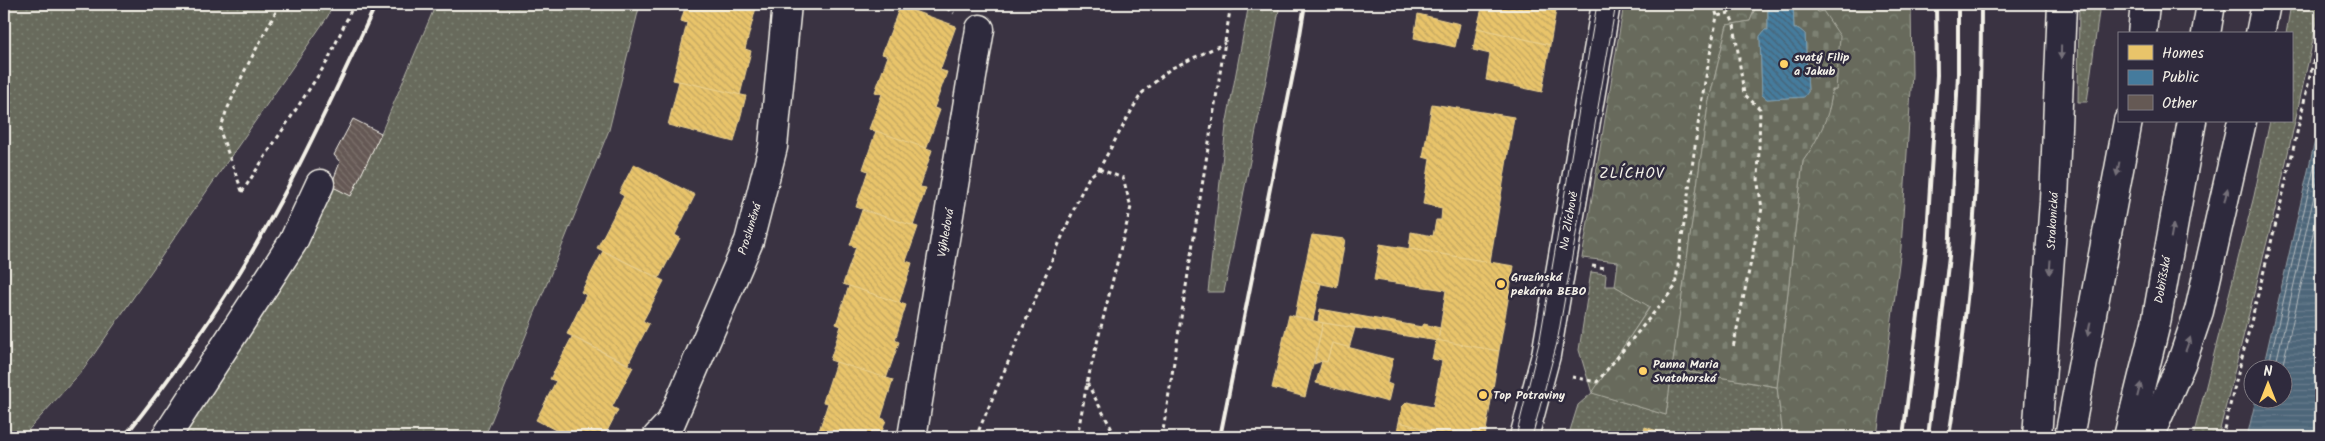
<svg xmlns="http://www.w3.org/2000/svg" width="2325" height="441" viewBox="0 0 2325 441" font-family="Kalam,sans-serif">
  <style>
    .grass { fill: url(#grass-dots); stroke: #aeaea2 }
    .forest { fill: url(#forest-crowns); stroke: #aeaea2 }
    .cemetery { fill: url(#cemetery-stones); stroke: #aeaea2 }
    .water { fill: url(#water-rules); stroke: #909ea5 }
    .homes { fill: url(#homes-back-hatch); stroke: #ecd290 }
    .public { fill: url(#public-back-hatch); stroke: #7a9eb4 }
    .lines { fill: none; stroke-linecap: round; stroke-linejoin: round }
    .shore { stroke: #b2b9bc; stroke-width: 1 }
    .building { fill: url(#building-back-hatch); stroke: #f4f1e8 }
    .minor-casing { stroke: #f4f1e8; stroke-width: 31 }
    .major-casing { stroke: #f4f1e8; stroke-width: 31 }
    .highway-casing { stroke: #f4f1e8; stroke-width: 31 }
    .path { stroke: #f4f1e8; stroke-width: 3; stroke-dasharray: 4 4; stroke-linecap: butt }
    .minor { stroke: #2f2a3d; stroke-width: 28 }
    .major { stroke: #2f2a3d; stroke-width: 28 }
    .highway { stroke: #2f2a3d; stroke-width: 28 }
    .tram { stroke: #f4f1e8; stroke-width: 1 }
    .rail { stroke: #f4f1e8; stroke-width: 4 }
    .oneway { fill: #747079 }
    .poi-dot { fill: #ffd166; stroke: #2f2a3d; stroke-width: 2 }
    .labels { text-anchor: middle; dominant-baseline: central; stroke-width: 5; stroke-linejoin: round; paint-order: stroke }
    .poi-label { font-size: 12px; font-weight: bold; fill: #f4f1e8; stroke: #2f2a3d; text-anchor: start }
    .street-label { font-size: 12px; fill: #f4f1e8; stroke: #2f2a3d }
    .quarter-label { font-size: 15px; letter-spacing: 1px; fill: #f4f1e8; stroke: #2f2a3d }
  </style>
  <defs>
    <pattern id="grass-dots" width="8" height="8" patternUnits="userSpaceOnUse" patternTransform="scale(1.25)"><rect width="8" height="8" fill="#676b5c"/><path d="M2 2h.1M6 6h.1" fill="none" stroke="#7d8173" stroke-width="1.8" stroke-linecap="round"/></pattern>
    <pattern id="forest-crowns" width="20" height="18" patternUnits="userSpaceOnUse" patternTransform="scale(1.25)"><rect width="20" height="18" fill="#676b5c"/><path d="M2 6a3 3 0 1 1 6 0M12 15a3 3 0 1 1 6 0" fill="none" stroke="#7d8173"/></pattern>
    <pattern id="cemetery-stones" width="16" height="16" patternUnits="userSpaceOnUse" patternTransform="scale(1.25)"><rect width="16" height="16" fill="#676b5c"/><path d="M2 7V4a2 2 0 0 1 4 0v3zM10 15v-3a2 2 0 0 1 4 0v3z" fill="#7d8173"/></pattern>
    <pattern id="water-rules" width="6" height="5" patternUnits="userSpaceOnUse" patternTransform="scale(1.25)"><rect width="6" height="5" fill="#4e6679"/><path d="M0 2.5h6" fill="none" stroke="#687c8c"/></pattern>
    <pattern id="homes-back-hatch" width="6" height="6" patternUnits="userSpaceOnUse" patternTransform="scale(1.25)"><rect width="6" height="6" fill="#e9c46a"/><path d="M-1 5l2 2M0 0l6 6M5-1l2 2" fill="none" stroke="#c1a561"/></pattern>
    <pattern id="public-back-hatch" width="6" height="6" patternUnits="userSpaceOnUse" patternTransform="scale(1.25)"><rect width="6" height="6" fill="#457b9d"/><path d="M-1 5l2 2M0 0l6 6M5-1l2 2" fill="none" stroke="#476476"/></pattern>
    <pattern id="building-back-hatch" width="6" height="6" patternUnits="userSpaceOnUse" patternTransform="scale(1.25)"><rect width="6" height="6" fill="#655954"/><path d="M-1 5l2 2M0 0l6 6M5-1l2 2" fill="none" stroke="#7c716d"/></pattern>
  </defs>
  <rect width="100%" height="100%" fill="#3a3342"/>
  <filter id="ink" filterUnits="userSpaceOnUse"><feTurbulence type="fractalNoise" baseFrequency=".02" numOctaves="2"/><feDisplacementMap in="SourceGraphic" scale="10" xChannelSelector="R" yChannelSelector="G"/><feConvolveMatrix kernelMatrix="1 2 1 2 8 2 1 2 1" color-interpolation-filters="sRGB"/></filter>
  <g filter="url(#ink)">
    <g class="grass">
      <path d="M4 4H332L328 16 83 370 22 437H4Z"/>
      <path d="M436 4H640L609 130 488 429 480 437H156L331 186 351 195 381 133Z"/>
      <path d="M1249 4H1280L1271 55 1224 292H1208L1226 126Z"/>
      <path d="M2079 4H2100L2087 102H2078Z"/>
      <path d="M2291 4H2321L2278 198 2218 437H2193L2254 196 2270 121H2291V34H2286Z"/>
      <path d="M1591 272 1606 274 1605 286H1615L1650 306 1593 393 1666 415 1672 369 1777 387 1783 437H1568L1578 405 1592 393 1579 350Z"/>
    </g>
    <g class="forest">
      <path d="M1624 4H1757L1750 21 1727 25 1708 105 1666 415 1592 393 1650 307 1615 286 1618 262 1582 258Z"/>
      <path d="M1811 4H1911L1912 74 1901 248 1877 437H1783L1777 387 1803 161C1817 141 1831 113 1832 90H1836L1818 12Z"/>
    </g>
    <path class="cemetery" d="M1757 4H1768V30H1765L1760 37 1762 95 1767 99 1803 97 1808 92 1805 34 1799 29H1794L1793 4H1811L1818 12 1823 11 1840 36 1836 90H1832C1831 114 1818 140 1803 161L1777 387 1672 369 1708 105 1727 25 1750 21Z"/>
    <path class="water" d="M2321 114V437H2247L2256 399 2282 398V368H2263Z"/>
    <g class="homes">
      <path d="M686 4H757L745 49 751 51 740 95 673 80 687 23 681 21Z"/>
      <path d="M1483 4H1557L1550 45 1477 28Z"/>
      <path d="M900 6 956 26 940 70 947 72 934 108 940 110 926 149 869 129 882 94 875 92 888 56 882 54Z"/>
      <path d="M1418 14 1460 24 1455 47 1414 38Z"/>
      <path d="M1477 28 1550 45 1542 92 1486 80 1490 54 1473 50Z"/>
      <path d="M679 81 746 96 734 142 668 125Z"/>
      <path d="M1432 104 1514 117 1490 262 1409 249 1411 232 1433 236 1436 220H1441L1442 208 1423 204 1430 159 1423 157Z"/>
      <path d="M876 131 932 150 920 187 926 188 913 226 856 207 868 171 863 169Z"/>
      <path d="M634 164 695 195 675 235 680 238 659 278 597 248 624 196 619 193Z"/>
      <path d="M862 210 918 227 906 261 912 263 899 303 843 284 856 247 850 245Z"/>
      <path d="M1312 235 1345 239 1337 287 1302 280Z"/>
      <path d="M1380 244 1514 266 1499 351 1438 341 1446 290 1374 280Z"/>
      <path d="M603 251 664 281 643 321 649 324 628 364 567 334 586 295 581 292Z"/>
      <path d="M1302 280 1321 283 1313 320 1295 316Z"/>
      <path d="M849 286 906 305 895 340 899 342 886 379 830 360 841 326 836 324Z"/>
      <path d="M1320 309 1422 327 1424 324 1440 328 1438 341 1318 322Z"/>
      <path d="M1289 315 1323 323 1305 397 1272 388Z"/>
      <path d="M1323 323 1355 328 1349 348 1332 343 1327 362 1322 361 1314 364Z"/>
      <path d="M572 337 633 367 612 407 618 410 604 437H569L536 420 556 381 550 379Z"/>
      <path d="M1436 340 1499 351 1485 437H1455L1399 422 1402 407 1407 402 1433 407 1442 361 1432 359Z"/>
      <path d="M1332 343 1393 359 1387 383 1392 385 1388 402 1316 383 1322 361 1327 362Z"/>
      <path d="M836 362 893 380 881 418 886 420 880 437H817L828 403 823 402Z"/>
      <path d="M1399 422 1455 437H1403L1396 435Z"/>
      <path d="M1645 427 1675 437H1642Z"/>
      <path d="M1678 432 1690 436V437H1676Z"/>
    </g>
    <path class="public" d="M1768 4H1793L1794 29H1799L1805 34 1808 92 1804 97 1767 99 1762 95 1760 36 1765 30H1768Z"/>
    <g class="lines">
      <g class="shore">
        <path d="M2268 368 2321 137"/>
        <path d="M2275 368 2321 165"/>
        <path d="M2282 368 2321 199"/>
      </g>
    </g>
    <path class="building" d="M353 119 381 133 351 196 331 186 340 162 334 155Z"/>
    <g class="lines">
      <g class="minor-casing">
        <g id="minor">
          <path d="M166 437 293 242 320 184"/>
          <path d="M657 437 671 422 749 241 773 147 787 4"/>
          <path d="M912 437 980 29"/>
          <path d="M1524 437 1546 355 1606 4"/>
        </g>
      </g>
      <g class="major-casing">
        <g id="major">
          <path d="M2260 34 2266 4"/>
          <path d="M2037 437 2054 201 2062 4"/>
          <path d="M2149 437 2181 364 2199 311 2242 121"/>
        </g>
      </g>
      <g class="highway-casing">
        <g id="highway">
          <path d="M2142 34 2145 4"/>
          <path d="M2206 34 2211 4"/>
          <path d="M2069 437 2128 121"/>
          <path d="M2128 437 2156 323 2192 121"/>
        </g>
      </g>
      <g class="path">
        <path d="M940 4 954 13"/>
        <path d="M1714 4 1717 16"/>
        <path d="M242 191 220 131 226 112 244 72 280 4"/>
        <path d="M242 192 327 62 354 4"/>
        <path d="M1592 266 1606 268"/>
        <path d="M1572 377 1597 382 1675 287 1701 104 1717 16 1729 13 1734 24 1744 94 1760 109 1758 184 1762 208 1733 348"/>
        <path d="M1087 383 1116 437"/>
        <path d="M974 437 978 432 1080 195 1089 177 1099 169 1141 94 1170 69 1225 43"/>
        <path d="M1077 437 1087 383 1131 207 1123 178 1099 169"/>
        <path d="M1162 437 1231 4"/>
        <path d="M2222 437 2279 211 2321 28"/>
      </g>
      <use href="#minor" class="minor"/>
      <use href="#major" class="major"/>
      <use href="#highway" class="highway"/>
      <g class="tram">
        <path d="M1516 437 1540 339 1597 4"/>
        <path d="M1532 437 1557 343 1616 4"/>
      </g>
      <g class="rail">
        <path d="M124 437C183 363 238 281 282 198 316 134 346 69 376 4"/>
        <path d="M1220 437 1296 59 1305 4"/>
        <path d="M1903 437 1926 250 1937 75 1936 4"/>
        <path d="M1928 437 1949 256 1958 74V4"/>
        <path d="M1949 437C1972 296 1981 147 1981 4"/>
      </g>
    </g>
    <defs><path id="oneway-solid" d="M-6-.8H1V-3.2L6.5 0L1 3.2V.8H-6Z" transform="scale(1.25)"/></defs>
    <g class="oneway">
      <use href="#oneway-solid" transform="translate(2061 52) rotate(91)"/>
      <use href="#oneway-solid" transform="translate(2118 169) rotate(101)"/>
      <use href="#oneway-solid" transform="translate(2226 195) rotate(-77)"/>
      <use href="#oneway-solid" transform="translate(2172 231) rotate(-80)"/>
      <use href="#oneway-solid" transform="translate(2050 267) rotate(94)"/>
      <use href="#oneway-solid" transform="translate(2089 329) rotate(101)"/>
      <use href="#oneway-solid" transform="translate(2188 344) rotate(-70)"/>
      <use href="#oneway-solid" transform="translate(2139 390) rotate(-76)"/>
    </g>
  </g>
  <g class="poi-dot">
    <circle cx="1784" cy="64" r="5"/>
    <circle cx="1501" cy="284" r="5"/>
    <circle cx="1643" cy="371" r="5"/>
    <circle cx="1483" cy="395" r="5"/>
  </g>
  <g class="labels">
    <g class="poi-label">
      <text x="1794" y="57">svatý Filip<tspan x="1794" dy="14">a Jakub</tspan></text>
      <text x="1511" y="277">Gruzínská<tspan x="1511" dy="14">pekárna BEBO</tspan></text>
      <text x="1653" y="364">Panna Maria<tspan x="1653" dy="14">Svatohorská</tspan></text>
      <text x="1493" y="395">Top Potraviny</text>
    </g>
    <g class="street-label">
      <text transform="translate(1569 221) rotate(-80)">Na Zlíchově</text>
      <text transform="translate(2053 221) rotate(-87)">Strakonická</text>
      <text transform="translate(750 229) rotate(-73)">Prosluněná</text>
      <text transform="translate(946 233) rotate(-80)">Výhledová</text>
      <text transform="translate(2163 280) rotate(-80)">Dobříšská</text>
    </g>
    <g class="quarter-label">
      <text x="1632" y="174">ZLÍCHOV</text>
    </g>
  </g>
  <rect width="2325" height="441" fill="none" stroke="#2f2a3d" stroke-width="20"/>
  <rect x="10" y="10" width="2305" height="421" fill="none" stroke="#f4f1e8" stroke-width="2" filter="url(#ink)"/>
  <rect x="2118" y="32" width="175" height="90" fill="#2f2a3d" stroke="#7e7a81"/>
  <rect x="2128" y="45" width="25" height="15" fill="#e9c46a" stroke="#7e7a81"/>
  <text x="2162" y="58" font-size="15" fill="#f4f1e8">Homes</text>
  <rect x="2128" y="70" width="25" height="15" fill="#457b9d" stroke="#7e7a81"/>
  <text x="2162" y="82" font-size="15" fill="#f4f1e8">Public</text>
  <rect x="2128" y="95" width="25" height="15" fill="#655954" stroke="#7e7a81"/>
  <text x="2162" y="108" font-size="15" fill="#f4f1e8">Other</text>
  <g transform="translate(2268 384)"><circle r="24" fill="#2f2a3d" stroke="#7e7a81"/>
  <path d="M0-4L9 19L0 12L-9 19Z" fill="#ffd166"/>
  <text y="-8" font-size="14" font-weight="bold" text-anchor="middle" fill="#f4f1e8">N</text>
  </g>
</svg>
